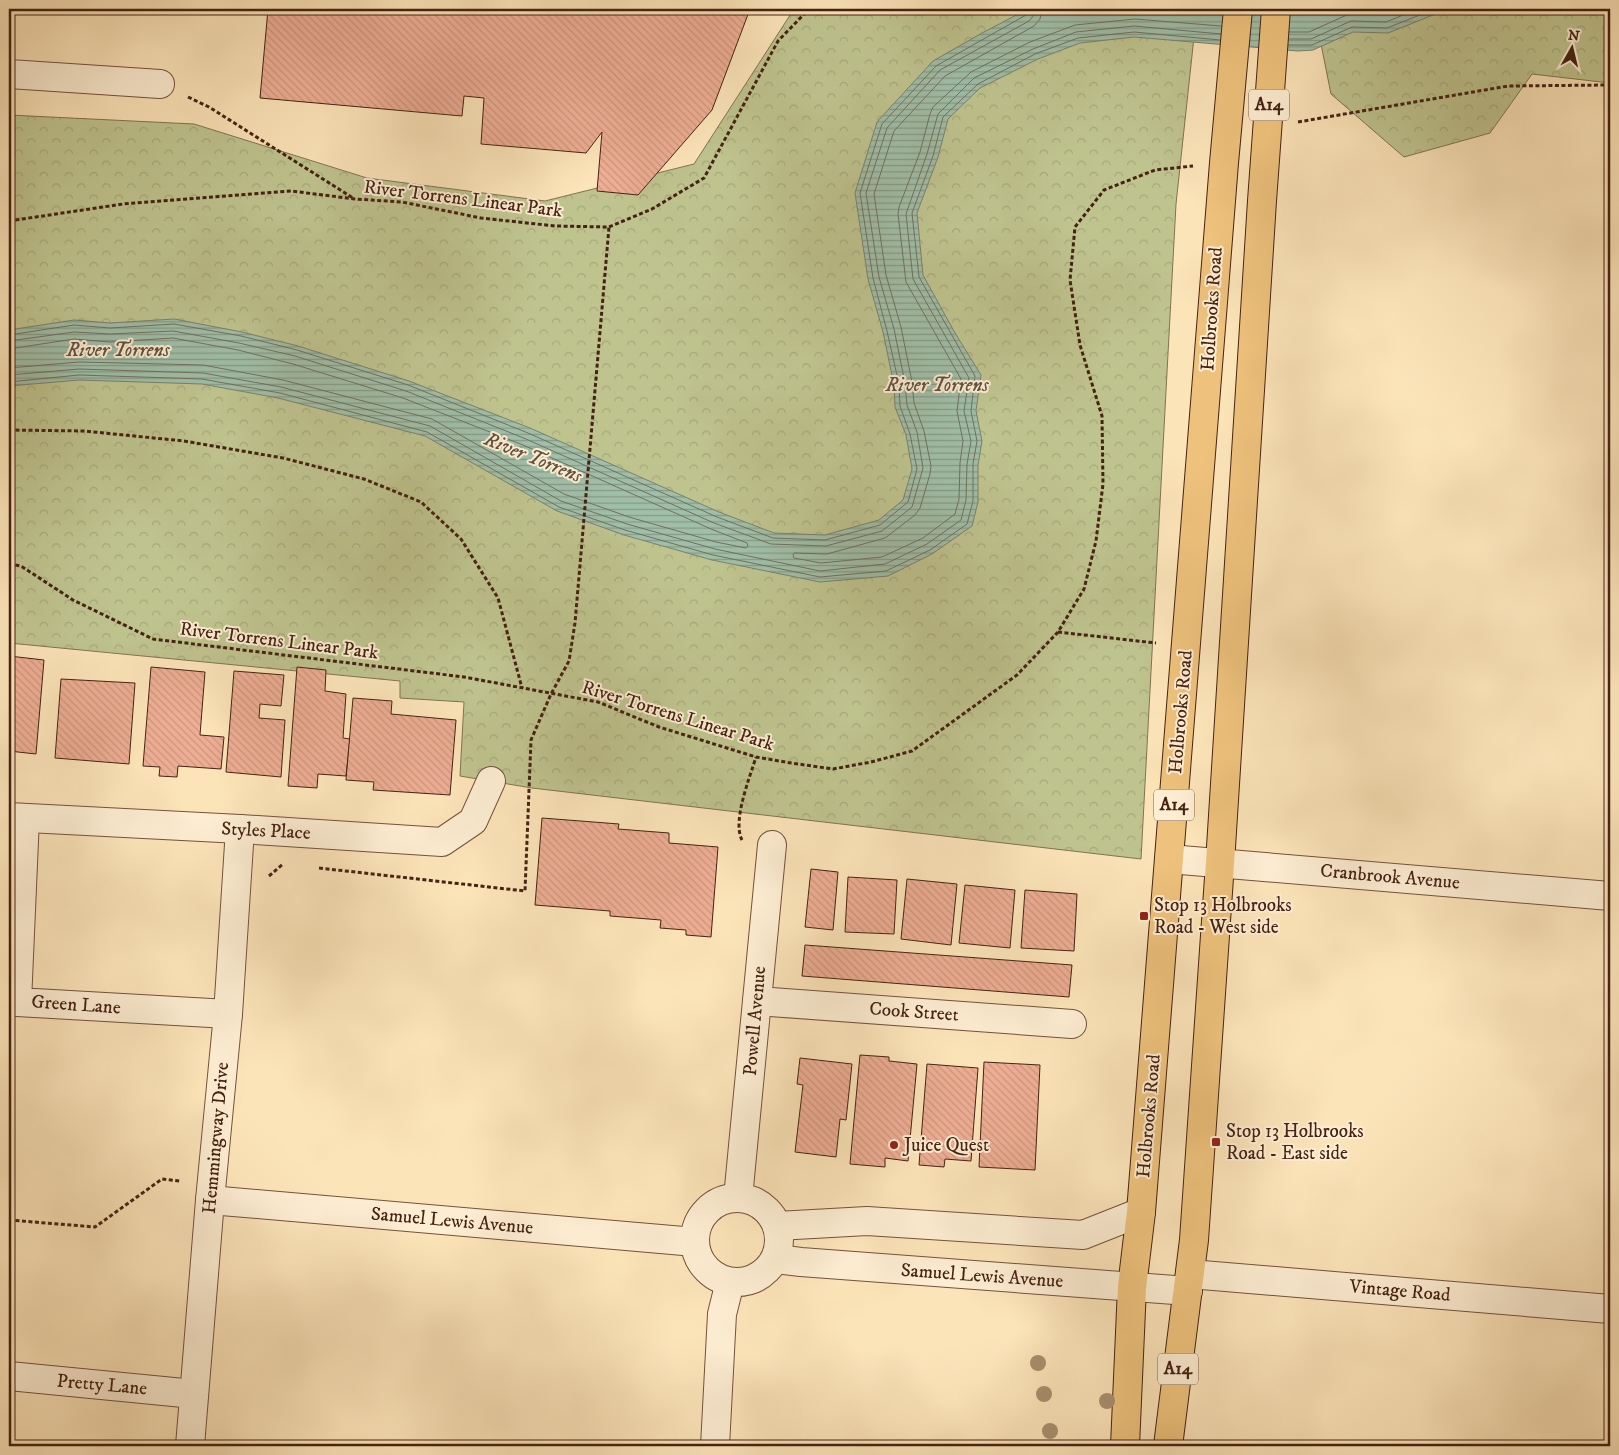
<svg xmlns="http://www.w3.org/2000/svg" width="1619" height="1455" viewBox="0 0 1619 1455" font-family="'IM FELL DW Pica',serif">
  <style>
    .park { fill: url(#park-crowns); stroke: #827351 }
    .water { fill: url(#water-rules); stroke: #7c806d }
    .lines { fill: none; stroke-linecap: round; stroke-linejoin: round }
    .shore { stroke: #72705e; stroke-width: 1 }
    .building { fill: url(#building-back-hatch); stroke: #452213 }
    .minor-casing { stroke: #73523c; stroke-width: 30 }
    .primary-casing { stroke: #452213; stroke-width: 30 }
    .path { stroke: #452213; stroke-width: 3; stroke-dasharray: 4 2.5; stroke-linecap: butt }
    .minor { stroke: #fdedd2; stroke-width: 28 }
    .primary { stroke: #eec27c; stroke-width: 28 }
    .tree { fill: #a88f6f }
    .poi-dot { fill: #8f2418; stroke: #fdedd2; stroke-width: 2 }
    .labels { text-anchor: middle; dominant-baseline: central; stroke-width: 4; stroke-linejoin: round; paint-order: stroke }
    .shield { fill: #fdedd2; stroke: #7c5f4c; stroke-width: 1 }
    .shield-label { font-size: 18px; font-weight: bold; fill: #452213 }
    .street-label { font-size: 19px; fill: #452213; stroke: #fdedd2 }
    .poi-label { font-size: 19px; fill: #452213; stroke: #fdedd2; text-anchor: start }
    .water-label { font-size: 20px; font-style: italic; fill: #605140; stroke: #fdedd2 }
  </style>
  <defs>
    <pattern id="park-crowns" width="20" height="18" patternUnits="userSpaceOnUse" patternTransform="scale(1.25)"><rect width="20" height="18" fill="#bfc48f"/><path d="M2 6a3 3 0 1 1 6 0M12 15a3 3 0 1 1 6 0" fill="none" stroke="#a6a87a"/></pattern>
    <pattern id="water-rules" width="6" height="5" patternUnits="userSpaceOnUse" patternTransform="scale(1.25)"><rect width="6" height="5" fill="#a0bfa9"/><path d="M0 2.5h6" fill="none" stroke="#849b88"/></pattern>
    <pattern id="building-back-hatch" width="6" height="6" patternUnits="userSpaceOnUse" patternTransform="scale(1.25)"><rect width="6" height="6" fill="#eeae94"/><path d="M-1 5l2 2M0 0l6 6M5-1l2 2" fill="none" stroke="#cd957f"/></pattern>
  </defs>
  <rect width="100%" height="100%" fill="#fce4b9"/>
  <filter id="stains"><feTurbulence type="fractalNoise" baseFrequency=".004" numOctaves="4"/><feColorMatrix values="0 0 0 0 .2 0 0 0 0 .09 0 0 0 0 .02 0 0 0 .5 -.17"/></filter>
  <radialGradient id="worn" r=".72"><stop offset=".6" stop-color="#630" stop-opacity="0"/><stop offset="1" stop-color="#630" stop-opacity=".3"/></radialGradient>
  <g class="park">
    <path d="M794 9H1197L1176 204 1141 859 532 788 460 776 464 702 400 698V681L9 643V115L194 124 367 178 545 201 694 164Z"/>
    <path d="M1314 9H1610V83L1532 74 1490 133 1404 157 1331 94Z"/>
  </g>
  <path class="water" d="M1028 9H1448L1388 33 1353 32 1313 50 1298 51 1134 37 1080 43 1038 59 980 88 948 119 938 157 917 213 923 275 955 333 981 375 976 411 982 441 978 465V502L972 526 932 554 888 576 820 582 712 560 624 535 557 511 425 436 278 398 202 384 79 380 9 386V330L74 320 110 323 174 319 242 332 298 346 409 381 530 428 719 512 774 533 825 535 879 520 903 500 912 469 906 435 895 407 894 385 883 332 868 279 855 193 877 122 933 61 982 33Z"/>
  <g class="lines">
    <g class="shore">
      <path d="M1042 9 1040 19 1034 26 945 76 894 131 874 194 886 275 901 327 912 382 914 403 924 431 931 466 930 474 920 508 915 515 885 538 827 554 794 553 793 555 794 558 821 563 882 557 923 538 955 514 959 499 960 463 963 441 957 411 961 379 906 282 898 214 899 207 920 152 930 114 933 107 971 72 1030 42 1075 25 1135 19 1221 26"/>
      <path d="M1289 32H1309L1349 14H1384L1398 9"/>
      <path d="M1289 39H1311L1351 21 1386 22 1418 9"/>
      <path d="M1288 45H1312L1352 27 1387 28 1435 9"/>
      <path d="M9 335 74 325 110 328 174 324 241 336 297 350 408 385 528 433 717 517 773 538 825 540 880 525 908 502 917 469 910 434 900 406 899 384 887 331 873 278 860 193 882 124 936 66 1026 15 1028 9"/>
      <path d="M9 341 74 332 110 334 173 331 239 343 295 356 406 391 526 439 714 523 771 544 826 546 882 531 912 507 923 468 917 432 907 405 905 383 894 329 879 277 866 193 887 128 940 70 1029 21 1034 15 1035 9"/>
      <path d="M9 349 74 339 110 342 173 338 238 350 293 364 403 398 523 445 711 529 747 543 748 546 746 548 716 542 629 517 564 494 432 419 283 380 203 365 79 362 9 368"/>
      <path d="M9 375 79 369 203 373 281 387 430 426 561 501 627 524 715 549 820 571 885 564 927 544 961 520 966 500 967 464 971 441 964 411 969 378 913 279 906 214 927 154 938 114 974 78 1033 49 1076 32 1134 26 1221 34"/>
      <path d="M9 382 79 375 202 379 280 393 427 432 559 507 625 530 713 555 820 577 886 571 930 550 967 524 973 501V464L977 441 971 411 975 376 919 277 912 213 933 156 943 117 978 84 1035 54 1078 38 1134 32 1220 40"/>
    </g>
  </g>
  <g class="building">
    <path d="M268 9H750L712 110 638 195 597 191 602 132 586 153 481 144 484 98 464 96 462 116 260 98Z"/>
    <path d="M9 656 44 660 36 754 9 751Z"/>
    <path d="M151 667 205 672 200 735 224 737 221 769 178 766 177 777 159 776 160 767 143 766Z"/>
    <path d="M297 667 326 670 325 691 346 694 343 738 350 739 346 776 318 774 317 788 288 786Z"/>
    <path d="M234 671 284 675 281 706 260 704 259 718 285 720 281 777 226 772Z"/>
    <path d="M61 679 135 683 129 764 55 758Z"/>
    <path d="M353 698 392 701 391 714 456 720 450 795 373 790 374 782 346 780Z"/>
    <path d="M542 818 619 824 618 829 669 833V843L718 847 711 937 686 935V930L660 928 661 920 610 916V911L535 905Z"/>
    <path d="M811 869 838 872 833 930 805 927Z"/>
    <path d="M848 877 897 880 894 934 845 932Z"/>
    <path d="M907 879 957 884 951 945 901 939Z"/>
    <path d="M965 885 1015 890 1010 948 959 943Z"/>
    <path d="M1025 890 1077 894 1074 951 1021 948Z"/>
    <path d="M805 945 1072 965 1069 997 802 976Z"/>
    <path d="M860 1055 889 1057V1061L917 1064 908 1161 885 1158V1167L850 1164Z"/>
    <path d="M800 1058 852 1064 846 1120 840 1119 836 1157 795 1152 803 1085 797 1084Z"/>
    <path d="M984 1062 1040 1065 1035 1170 979 1167Z"/>
    <path d="M927 1064 978 1068 971 1161 945 1159 944 1167 919 1165Z"/>
  </g>
  <g class="lines">
    <g class="minor-casing">
      <g id="minor">
        <path d="M9 74 160 84"/>
        <path d="M9 817 240 829 442 842 473 821 491 781"/>
        <path d="M25 818 17 1002 228 1014"/>
        <path d="M1169 859 1610 896"/>
        <path d="M757 1001 1072 1024"/>
        <circle cx="737" cy="1240" r="42"/>
        <path d="M738 1198 772 845"/>
        <path d="M210 1200 695 1242"/>
        <path d="M777 1226 867 1221 1083 1235 1141 1212"/>
        <path d="M776 1259 801 1262 1188 1291"/>
        <path d="M1190 1274 1610 1309"/>
        <path d="M9 1376 194 1394"/>
        <path d="M190 1446 210 1200 228 1014 240 829"/>
        <path d="M715 1446 722 1314 730 1282"/>
      </g>
    </g>
    <g class="primary-casing">
      <g id="primary">
        <path d="M1125 1446 1132 1287 1141 1212 1224 163 1238 9"/>
        <path d="M1168 1446 1194 1240 1220 863 1262 201 1276 9"/>
      </g>
    </g>
    <g class="path">
      <path d="M188 97 209 107 353 198"/>
      <path d="M1298 122 1508 86 1610 85"/>
      <path d="M9 221 123 204 291 191 355 199 402 202 481 218 555 226 609 227 652 209 704 178 778 41 809 9"/>
      <path d="M9 430 84 431 184 441 283 458 364 479 421 502 461 539 498 598 522 688"/>
      <path d="M9 564 21 566 73 600 153 639 464 677 598 702 659 727 756 757 791 763 833 769 871 762 912 751 1017 675 1058 632 1084 589 1096 541 1103 484 1102 416 1080 345 1070 280 1075 227 1104 190 1155 170 1193 166"/>
      <path d="M1058 632 1156 643"/>
      <path d="M742 840C732 821 750 777 756 757"/>
      <path d="M319 868 525 891 531 740 551 694 569 661 575 623 609 227"/>
      <path d="M269 876 283 864"/>
      <path d="M9 1220 95 1227 162 1179 180 1181"/>
    </g>
    <use href="#minor" class="minor"/>
    <use href="#primary" class="primary"/>
  </g>
  <g class="tree">
    <circle cx="1038" cy="1363" r="8"/>
    <circle cx="1044" cy="1394" r="8"/>
    <circle cx="1107" cy="1401" r="8"/>
    <circle cx="1050" cy="1431" r="8"/>
  </g>
  <g class="poi-dot">
    <rect x="1139" y="911" width="10" height="10" rx="2.5"/>
    <rect x="1211" y="1137" width="10" height="10" rx="2.5"/>
    <circle cx="894" cy="1145" r="5"/>
  </g>
  <g class="labels">
    <g class="shield">
      <rect x="1249" y="89.5" width="40" height="31" rx="4"/>
      <rect x="1154" y="789.5" width="40" height="31" rx="4"/>
      <rect x="1158" y="1353.5" width="40" height="31" rx="4"/>
    </g>
    <g class="shield-label">
      <text x="1269" y="105">A14</text>
      <text x="1174" y="805">A14</text>
      <text x="1178" y="1369">A14</text>
    </g>
    <g class="street-label">
      <text transform="translate(463 199) rotate(7)">River Torrens Linear Park</text>
      <text transform="translate(1212 309) rotate(-86)">Holbrooks Road</text>
      <text transform="translate(279 641) rotate(7)">River Torrens Linear Park</text>
      <text transform="translate(1181 712) rotate(-85)">Holbrooks Road</text>
      <text transform="translate(678 716) rotate(17)">River Torrens Linear Park</text>
      <text transform="translate(266 831) rotate(3)">Styles Place</text>
      <text transform="translate(1390 877) rotate(5)">Cranbrook Avenue</text>
      <text transform="translate(76 1005) rotate(4)">Green Lane</text>
      <text transform="translate(914 1012) rotate(4)">Cook Street</text>
      <text transform="translate(755 1021) rotate(-85)">Powell Avenue</text>
      <text transform="translate(1149 1116) rotate(-85)">Holbrooks Road</text>
      <text transform="translate(216 1138) rotate(-85)">Hemmingway Drive</text>
      <text transform="translate(452 1221) rotate(5)">Samuel Lewis Avenue</text>
      <text transform="translate(982 1276) rotate(4)">Samuel Lewis Avenue</text>
      <text transform="translate(1400 1291) rotate(5)">Vintage Road</text>
      <text transform="translate(102 1385) rotate(5)">Pretty Lane</text>
    </g>
    <g class="poi-label">
      <text x="1154" y="905">Stop 13 Holbrooks<tspan x="1154" dy="22">Road - West side</tspan></text>
      <text x="1226" y="1131">Stop 13 Holbrooks<tspan x="1226" dy="22">Road - East side</tspan></text>
      <text x="904" y="1145">Juice Quest</text>
    </g>
    <g class="water-label">
      <text x="118" y="350">River Torrens</text>
      <text x="937" y="385">River Torrens</text>
      <text transform="translate(533 458) rotate(22)">River Torrens</text>
    </g>
  </g>
  <rect width="1619" height="1455" fill="none" stroke="#fce4b9" stroke-width="30"/>
  <rect x="10" y="10" width="1599" height="1435" fill="none" stroke="#452213" stroke-width="2.5"/>
  <rect x="15" y="15" width="1589" height="1425" fill="none" stroke="#452213"/>
  <g transform="translate(1572 48) rotate(8)" stroke="#fdedd2" stroke-width="4" paint-order="stroke">
  <path d="M0-4L9 19L0 12L-9 19Z" fill="#452213"/>
  <text y="-8" font-size="14" font-weight="bold" text-anchor="middle" fill="#452213">N</text>
  </g>
  <rect width="100%" height="100%" filter="url(#stains)"/>
  <rect width="100%" height="100%" fill="url(#worn)"/>
</svg>
